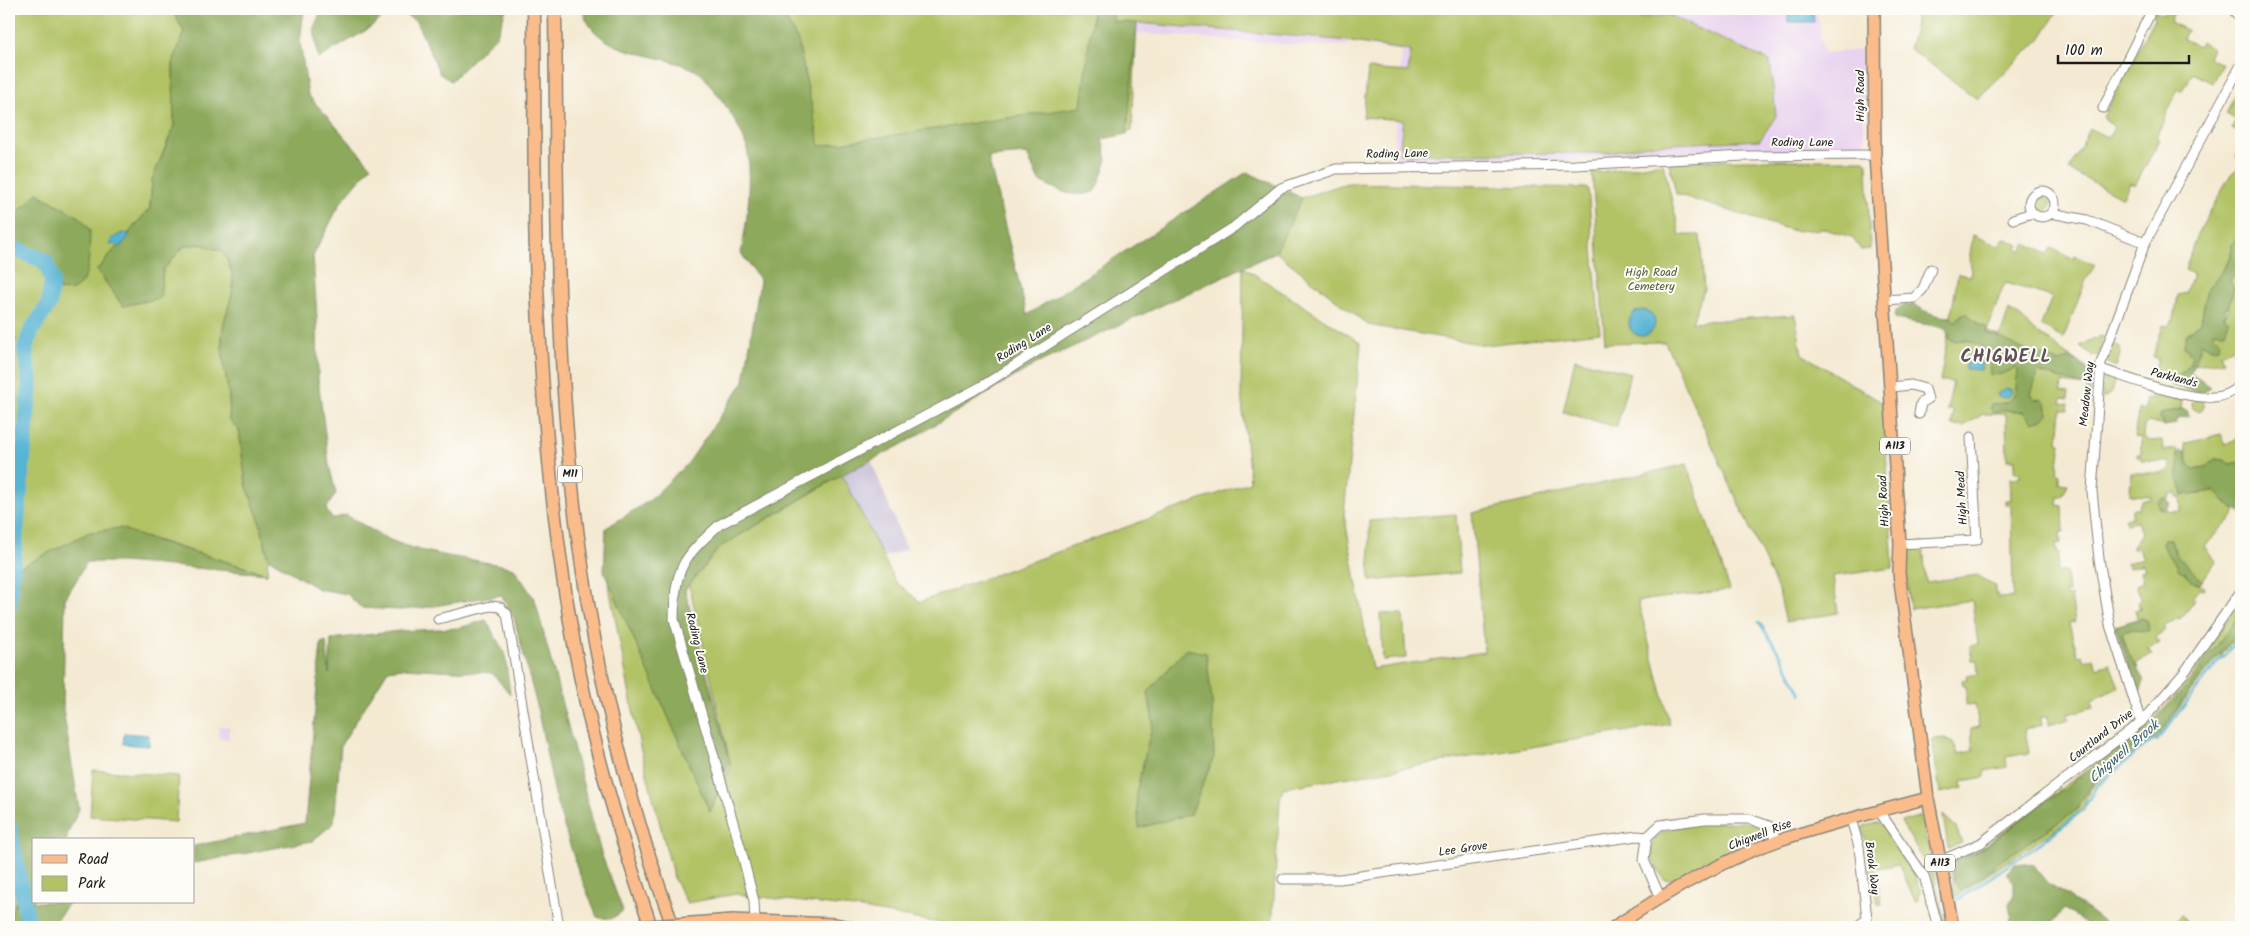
<svg xmlns="http://www.w3.org/2000/svg" width="2250" height="936" viewBox="0 0 2250 936" font-family="Kalam,sans-serif">
  <style>
    .built { fill: #e8d2ef }
    .industrial { fill: #c9bfd8 }
    .green { fill: #b2c366; stroke: #677041; fill-rule: evenodd }
    .forest { fill: #8da95b; stroke: #54623c }
    .water { fill: #54b3d3; stroke: #386878 }
    .lines { fill: none; stroke-linecap: round; stroke-linejoin: round }
    .stream { stroke: #54b3d3; stroke-width: 2.5 }
    .river { stroke: #54b3d3; stroke-width: 16 }
    .minor-casing { stroke: #888378; stroke-width: 11 }
    .major-casing { stroke: #888378; stroke-width: 14 }
    .highway-casing { stroke: #888378; stroke-width: 15 }
    .minor { stroke: #fff; stroke-width: 9 }
    .major { stroke: #fabc8b; stroke-width: 11 }
    .highway { stroke: #fabc8b; stroke-width: 12 }
    .major-bridge-casing { stroke: #888378; stroke-width: 14; stroke-linecap: butt }
    .major-bridge { stroke: #fabc8b; stroke-width: 11 }
    .labels { text-anchor: middle; dominant-baseline: central; stroke-width: 4; stroke-linejoin: round; paint-order: stroke }
    .shield { fill: #fdfcf7; stroke: #605f5e; stroke-width: 1 }
    .shield-label { font-size: 11px; font-weight: bold; fill: #1c1c1c }
    .street-label { font-size: 12px; fill: #1c1c1c; stroke: #fdfcf7 }
    .park-label { font-size: 12px; fill: #585f3a; stroke: #fdfcf7 }
    .water-label { font-size: 14px; font-style: italic; fill: #35606e; stroke: #fdfcf7 }
    .district-label { font-size: 18px; font-weight: bold; letter-spacing: 1px; fill: #60505a; stroke: #fdfcf7 }
  </style>
  <rect width="100%" height="100%" fill="#fdfcf7"/>
  <filter id="ink" filterUnits="userSpaceOnUse"><feTurbulence type="fractalNoise" baseFrequency=".02" numOctaves="2"/><feDisplacementMap in="SourceGraphic" scale="10" xChannelSelector="R" yChannelSelector="G"/><feConvolveMatrix kernelMatrix="1 2 1 2 8 2 1 2 1" color-interpolation-filters="sRGB"/></filter>
  <filter id="wash" filterUnits="userSpaceOnUse"><feTurbulence type="fractalNoise" baseFrequency=".0096" numOctaves="4" result="noise"/><feDisplacementMap in="SourceGraphic" scale="20" xChannelSelector="R" yChannelSelector="G"/><feGaussianBlur stdDeviation="1.12" result="paint"/><feColorMatrix in="noise" values="0 0 0 0 0 0 0 0 0 0 0 0 0 0 0 0 0 1.4 0 .05"/><feComposite in="paint" operator="in"/></filter>
  <g filter="url(#wash)">
    <rect width="100%" height="100%" fill="#f4ead3"/>
    <g class="built">
      <path d="M1103 9H1817L1823 53 1862 50 1865 148 1861 151 1637 156V153L1566 161 1392 164 1402 51 1368 46V44L1351 43 1344 46 1296 45 1119 32Z"/>
      <path d="M219 726 230 727 229 739 218 738Z"/>
    </g>
    <path class="industrial" d="M871 460 906 549 874 561 842 475Z"/>
    <g class="green">
      <path d="M9 9H172L184 32 173 63 174 126 152 180 150 208 97 270 123 306 160 298 163 270 184 246 200 244 222 251C247 292 221 305 222 343 222 369 232 393 229 420L239 430 246 484 260 522 268 558 267 574 146 537 9 569V343L16 341V338L9 341V239L47 258 81 218 37 193 9 221Z"/>
      <path d="M780 9H1640V18L1668 15 1770 61 1776 116 1760 140 1648 145 1606 153 1399 154 1403 120 1363 117 1368 69 1408 72 1411 51 1339 40 1137 23 1132 130 1102 139 816 151Z"/>
      <path d="M1914 9H2059L2040 39 1977 99 1909 48 1916 25Z"/>
      <path d="M2152 9 2163 14 2166 9 2174 12 2170 22 2187 30 2183 39 2199 46 2201 42 2212 48 2208 57 2222 64 2212 83 2193 73 2182 90 2178 89 2156 137 2160 140 2135 185 2130 183 2123 198 2069 170 2090 129 2109 138 2114 127 2103 117 2154 20Z"/>
      <path d="M2238 88 2241 90V134L2232 129 2237 120 2226 114Z"/>
      <path d="M2241 147V232L2232 244 2231 256 2223 270 2207 290 2201 322 2186 335 2184 346 2192 356C2188 375 2170 381 2153 375L2158 359 2153 357 2163 325 2168 326 2174 319 2178 295 2186 293 2193 274 2185 270 2196 237 2231 174 2238 168 2241 162 2236 156Z"/>
      <path d="M1745 160H1865L1867 163 1870 249 1861 250 1852 237 1824 229 1794 231 1676 194 1669 162Z"/>
      <path d="M1663 163 1680 235H1700L1704 289 1692 322 1795 315 1802 354 1883 403 1893 568 1833 576 1838 613 1786 622 1779 592 1665 342 1605 343 1592 173Z"/>
      <path d="M1347 183 1588 188 1600 332 1486 345 1368 325 1276 252 1298 199Z"/>
      <circle cx="2042" cy="204" r="9"/>
      <path d="M1973 235 1999 246 2004 238 2019 245 2017 249 2021 251 2026 243 2047 254 2051 248 2073 259 2075 256 2095 265 2086 280 2063 339 2041 325 2052 297 2006 283 2002 289 1987 332 2000 336 2009 310 2022 318 2035 332 2051 341 2060 350 2091 371 2090 394 2085 386 2062 383 2061 392 2069 393 2068 399 2062 398 2061 403 2069 404 2068 410H2061L2058 442 2061 443 2057 473 2060 474V483L2068 484 2062 497H2058L2057 505 2063 506 2064 532 2060 533 2061 543 2056 544 2057 552H2059L2057 572H2066L2068 593H2065L2066 597 2071 596 2075 622 2069 624 2078 656 2082 655 2084 661 2093 658 2097 668 2110 664 2119 687 2091 701 2093 707 2068 714 2069 719 2049 725 2048 716 2041 717 2042 725 2025 729 2029 753 2006 757 2007 767 1985 771V777L1962 781 1963 788 1940 793 1932 739 1944 738 1953 742 1958 754 1973 751 1971 729 1979 727 1975 704 1966 705V686H1963L1962 680H1968L1967 676 1978 674 1977 660H1972L1970 646 1978 644 1972 600 1910 609 1903 544 1923 543 1926 582 1978 575 1983 580 1995 586V594H1998V598L2013 597 2011 505 2005 504V500H2011L2010 478 2014 479 2020 476V472H2015V460H2007L2006 414H1983L1964 426 1952 425 1953 410H1947L1953 382 1940 381 1958 274 1971 276 1970 254Z"/>
      <path d="M1243 267 1361 343 1344 514 1372 669 1484 652 1472 513 1687 464 1730 590 1638 601 1670 724 1283 788 1280 799 1272 927H948L940 923 862 909 736 894 687 903 674 879 640 747 607 576 710 812 731 766 689 585 720 547 842 475 895 581 920 602 1250 482 1241 391Z"/>
      <path d="M2241 275V344L2220 354 2224 361 2192 365 2200 349V343L2212 348 2213 331 2216 330 2229 310V298L2234 290 2229 280 2234 276Z"/>
      <path d="M2101 336 2103 337 2098 356H2093L2080 346Z"/>
      <path d="M2111 344 2119 346 2121 351 2116 367 2105 361Z"/>
      <path d="M1575 359 1630 373 1617 427 1563 412Z"/>
      <path d="M2109 378 2115 379 2111 393 2102 399 2103 381Z"/>
      <path d="M2158 394 2182 399 2181 409 2166 412 2159 418 2164 426 2148 422 2144 426 2143 437 2149 441 2162 440 2163 451 2177 449 2183 495 2214 491 2236 511 2229 522 2219 530 2205 547 2216 561 2202 581 2175 553V548L2168 555 2176 563 2179 570 2186 573 2193 582 2205 587 2202 590 2199 589 2192 598 2195 600 2181 619 2178 618 2164 627 2166 630 2156 637 2159 643 2148 649 2152 654 2136 663 2138 668 2132 664 2122 633 2130 630 2138 620 2135 610 2140 609 2138 601 2142 600 2136 585 2143 582 2140 571 2145 570 2143 564 2129 568 2127 563 2143 558 2138 548 2132 549V547L2141 533 2137 522 2126 524 2125 518H2132V509H2138L2141 501 2151 499 2150 496 2130 495 2131 473H2165L2170 469 2169 462 2141 461V457H2137V454H2141V438L2134 437 2139 409 2145 411 2146 398 2150 399 2151 396 2158 397ZM2177 493V497L2180 496 2181 511 2171 512 2160 508 2164 498H2170L2169 494Z"/>
      <circle cx="2198" cy="405" r="6"/>
      <path d="M2221 434 2225 444 2241 437V434V462L2230 464 2224 460 2215 459 2205 468 2195 470 2189 465 2184 443C2201 441 2207 437 2221 434Z"/>
      <path d="M1456 514 1460 573 1370 581 1369 521Z"/>
      <path d="M2241 598V633C2210 666 2181 701 2158 741L2143 744 2093 786 2086 798 2084 810 1955 897 1949 860 1975 852 2150 723 2187 683Z"/>
      <path d="M1381 614H1403L1406 658 1383 660Z"/>
      <path d="M93 770 179 776 176 822 90 816Z"/>
      <path d="M1943 815 1956 827 1962 843 1948 848Z"/>
      <path d="M1921 816 1946 927H1944L1933 880 1923 859 1901 822Z"/>
      <path d="M1748 822 1765 828 1766 835 1670 880 1664 879C1618 817 1712 823 1748 822Z"/>
      <path d="M1880 822 1912 869 1921 893 1918 894 1919 900 1916 903 1898 864 1875 869 1882 904H1878L1862 827Z"/>
      <path d="M9 864 17 899 9 919Z"/>
      <path d="M2181 914 2190 927H2171Z"/>
    </g>
    <g class="forest">
      <path d="M172 9H304L300 42 308 95 371 166 341 202 313 256 317 318 318 379 329 465 336 493 326 509 332 519 346 515C361 523 375 533 390 540 430 557 473 558 514 568L535 600 601 853 623 911 611 919 597 917 577 867 557 804 536 702 514 618 501 595 422 608 400 610 361 608 347 594 318 589 268 558 260 522 246 484 239 430 229 420C232 393 222 369 222 343 221 305 247 292 222 251L200 244 184 246 163 270 160 298 123 306 97 270 150 208 152 180 174 126 173 63 184 32Z"/>
      <path d="M322 9H506L497 35 451 81 440 74 416 21 394 9 365 31 318 59 314 27Z"/>
      <path d="M582 9H780L798 41 820 146 1081 107 1093 9H1113V21L1137 23 1127 134 1102 139 1107 160 1096 191C1075 200 1058 190 1039 181L1027 154 988 157 1027 315 1247 172 1302 198 1276 252 1036 364 901 445 834 479 720 547 685 590 730 762 710 812 604 571 606 528 650 500 689 462 744 381 760 281 741 253C747 221 752 186 748 154 745 134 729 109 717 94 712 88 706 78 700 73 662 49 598 61 582 9Z"/>
      <path d="M37 193 81 218 90 230C89 247 92 283 72 290 69 291 63 290 60 291L56 274 47 258 9 239V221Z"/>
      <path d="M2241 232V259L2239 262 2241 275 2234 276 2230 280 2234 290 2224 317 2229 321 2225 332 2213 331 2214 336 2220 341 2218 347 2212 348 2200 343V349L2190 373 2211 387 2201 393 2173 386 2163 379C2179 372 2188 377 2192 356L2184 346 2186 335 2201 322 2207 290 2223 270 2231 256 2232 244Z"/>
      <path d="M1912 303C1925 311 1934 317 1951 317L1955 322 1961 315 1967 314 1980 325 1986 327 1987 334 2001 338 2032 354 2042 355 2060 363 2069 357 2088 371 2089 382 2085 386 2038 372 2031 395 2034 399 2042 400 2046 403 2048 414 2043 419 2033 422 2024 412 2004 410 1994 414 1990 408 1991 404C1995 403 2000 404 2003 403 2019 399 2015 384 2018 371L2016 367 2002 374 1990 375 1989 360 1980 345 1967 340 1953 341 1949 338 1946 329 1940 327 1896 319 1894 314C1900 307 1899 303 1911 306Z"/>
      <path d="M2181 409 2187 410 2189 416 2178 419 2176 424 2164 426 2159 418 2160 414Z"/>
      <path d="M2180 451 2185 452 2189 465 2195 470 2205 468 2215 459 2224 460 2231 464 2241 462V513L2232 508 2226 501 2223 500 2214 491 2183 495 2178 478V453Z"/>
      <circle cx="2164" cy="504" r="5.5"/>
      <path d="M121 528 143 537 267 574 122 562H87L65 599 63 709 79 809 67 835V840H34V902H70L56 920 58 927H9V919L17 899 9 864V569H16L90 532Z"/>
      <path d="M2164 539H2171L2175 553 2199 577 2202 581 2200 584 2193 582 2186 573 2179 570C2174 559 2165 554 2162 543Z"/>
      <path d="M2241 602V630C2209 664 2182 699 2157 738 2127 747 2088 780 2077 810L2003 859 1961 891 1954 880 1952 861 1976 853 2052 797 2065 790 2072 783 2151 725 2187 687 2238 616V605Z"/>
      <path d="M2141 618 2147 620 2149 630 2147 631 2130 630 2122 633C2125 652 2137 666 2144 682L2140 691 2133 680 2115 626Z"/>
      <path d="M486 620 505 654 510 694 492 673 404 668 388 670 341 745 334 823 312 841 194 863V846L305 823 321 643 326 641 329 674 331 639 399 631 459 628Z"/>
      <path d="M1186 649 1206 653 1212 701 1214 757 1191 814 1139 828 1136 793 1153 722 1148 692Z"/>
      <path d="M2015 864H2033L2049 884 2068 895 2072 901 2083 906 2110 927H2092L2064 909 2048 927H2010L2011 916 2009 905 2014 895V882L2006 873Z"/>
    </g>
    <g class="water">
      <path d="M1788 9H1813L1814 22H1788Z"/>
      <path d="M122 233 130 234 120 248 115 244 110 245 111 239Z"/>
      <circle cx="1642" cy="323" r="13"/>
      <path d="M1974 359 1976 362H1982L1981 370 1965 369 1966 362 1972 363Z"/>
      <path d="M2005 388 2011 389 2012 393 2006 398 1998 397 1997 394Z"/>
      <path d="M124 733 149 735V746L123 744Z"/>
    </g>
    <g class="lines">
      <g class="stream">
        <path d="M1759 622 1783 659 1801 694"/>
        <path d="M1957 900 2038 845 2083 810 2096 787 2143 747 2159 738 2217 663 2241 637"/>
      </g>
      <g class="river">
        <path d="M9 247 45 261 52 279 49 304 31 331 25 348 30 384 9 606"/>
        <path d="M9 826 29 927"/>
      </g>
    </g>
  </g>
  <g filter="url(#ink)">
    <g class="lines">
      <g class="minor-casing">
        <g id="minor">
          <path d="M2232 9 2241 18"/>
          <path d="M2103 108 2149 16 2148 9"/>
          <circle cx="2042" cy="204" r="13"/>
          <path d="M2051 213 2087 220 2145 243"/>
          <path d="M2013 219 2032 213"/>
          <path d="M1885 300 1914 298 1923 289 1931 269"/>
          <path d="M2101 369C2128 378 2186 400 2213 397 2223 397 2234 391 2241 385"/>
          <path d="M1891 387 1911 385 1925 389 1928 399 1921 403 1919 414"/>
          <path d="M1900 544 1977 540 1971 437"/>
          <path d="M438 619 491 606 500 607 507 614 559 927"/>
          <path d="M2141 722 2110 625 2099 559 2092 491 2101 363 2145 243 2241 65"/>
          <path d="M1879 811 1924 876 1938 927"/>
          <path d="M1851 819 1859 847 1868 927"/>
          <path d="M1940 861 1981 843 2141 722 2184 673 2241 591"/>
          <path d="M1283 879H1340L1637 836 1647 837"/>
          <path d="M1660 897 1644 860 1647 837 1660 825 1705 819H1749L1769 826 1779 841"/>
          <path d="M755 920 754 901 740 846 674 619C675 567 682 559 719 525L982 386 1234 227 1281 188 1336 169 1575 165 1744 156 1875 155"/>
          <path d="M1856 927 1866 920"/>
        </g>
      </g>
      <g class="major-casing">
        <g id="major">
          <path d="M1874 9 1875 155 1900 544 1899 573 1928 798 1953 927"/>
          <path d="M733 920 835 924 850 927"/>
          <path d="M1614 927C1665 893 1722 860 1780 840 1829 824 1878 811 1928 798"/>
        </g>
      </g>
      <g class="highway-casing">
        <g id="highway">
          <path d="M534 9C535 101 533 193 537 285 544 442 559 604 599 757 614 815 632 871 651 927"/>
          <path d="M555 9C557 164 555 321 571 476 586 630 621 782 673 927"/>
        </g>
      </g>
      <use href="#minor" class="minor"/>
      <use href="#major" class="major"/>
      <use href="#highway" class="highway"/>
      <g class="major-bridge-casing">
        <path id="major-bridge" d="M636 927 733 920"/>
      </g>
      <use href="#major-bridge" class="major-bridge"/>
    </g>
  </g>
  <g class="labels">
    <g class="shield">
      <rect x="1880" y="437.5" width="30" height="17" rx="4"/>
      <rect x="557.5" y="465.5" width="25" height="17" rx="4"/>
      <rect x="1925" y="854.5" width="30" height="17" rx="4"/>
    </g>
    <g class="shield-label">
      <text x="1895" y="446">A113</text>
      <text x="570" y="474">M11</text>
      <text x="1940" y="863">A113</text>
    </g>
    <g class="street-label">
      <text transform="translate(1860 96) rotate(-90)">High Road</text>
      <text x="1802" y="142">Roding Lane</text>
      <text transform="translate(1397 154) rotate(-1)">Roding Lane</text>
      <text transform="translate(1024 343) rotate(-32)">Roding Lane</text>
      <text transform="translate(2174 378) rotate(14)">Parklands</text>
      <text transform="translate(2087 394) rotate(-84)">Meadow Way</text>
      <text transform="translate(1962 498) rotate(-93)">High Mead</text>
      <text transform="translate(1884 501) rotate(-93)">High Road</text>
      <text transform="translate(697 643) rotate(76)">Roding Lane</text>
      <text transform="translate(2101 736) rotate(-38)">Courtland Drive</text>
      <text transform="translate(1760 835) rotate(-21)">Chigwell Rise</text>
      <text transform="translate(1463 849) rotate(-8)">Lee Grove</text>
      <text transform="translate(1872 868) rotate(83)">Brook Way</text>
    </g>
    <g class="park-label">
      <text x="1651" y="272">High Road<tspan x="1651" dy="14">Cemetery</tspan></text>
    </g>
    <g class="water-label">
      <text transform="translate(2124 752) rotate(-41)">Chigwell Brook</text>
    </g>
    <g class="district-label">
      <text x="2006" y="357">CHIGWELL</text>
    </g>
  </g>
  <rect width="2250" height="936" fill="none" stroke="#fdfcf7" stroke-width="30"/>
  <rect x="32" y="838" width="162" height="65" fill="#fdfcf7" stroke="#a3a29f"/>
  <rect x="42" y="855" width="25" height="8" fill="#fabc8b" stroke="#a3a29f"/>
  <text x="78" y="864" font-size="15" fill="#1c1c1c">Road</text>
  <rect x="42" y="876" width="25" height="15" fill="#b2c366" stroke="#a3a29f"/>
  <text x="78" y="888" font-size="15" fill="#1c1c1c">Park</text>
  <path d="M2058 55v8h131v-8" fill="none" stroke="#1c1c1c" stroke-width="2.5"/>
  <text x="2065" y="55" font-size="15" fill="#1c1c1c" stroke="#fdfcf7" stroke-width="4" paint-order="stroke">100 m</text>
</svg>
